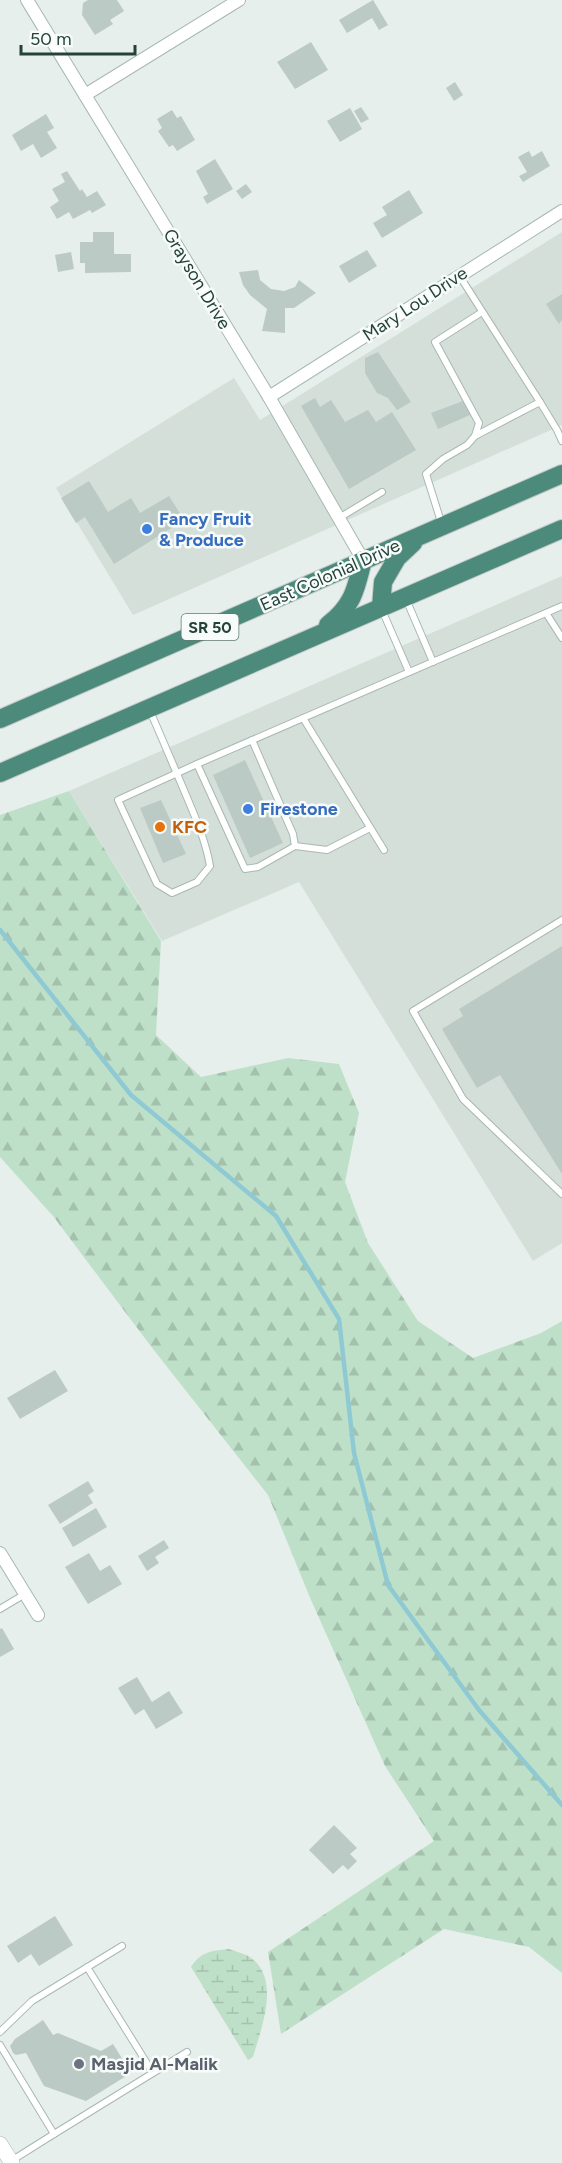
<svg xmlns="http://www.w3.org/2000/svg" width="562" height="2163" viewBox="0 0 562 2163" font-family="Figtree,sans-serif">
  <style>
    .built { fill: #d4dfda }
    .forest { fill: url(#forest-firs) }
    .wetland { fill: url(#wetland-marsh) }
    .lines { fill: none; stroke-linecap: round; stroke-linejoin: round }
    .stream { stroke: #8ec9d4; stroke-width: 4.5 }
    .building { fill: #bbcac4 }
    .service-casing { stroke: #a8b8b2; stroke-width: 8 }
    .minor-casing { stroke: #a8b8b2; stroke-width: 14 }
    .tertiary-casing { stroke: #a8b8b2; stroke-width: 16 }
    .trunk-casing { stroke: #c2cac8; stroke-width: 20 }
    .service { stroke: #fff; stroke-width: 6 }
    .minor { stroke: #fff; stroke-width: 12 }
    .tertiary { stroke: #fff; stroke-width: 15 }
    .trunk { stroke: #4c8a7c; stroke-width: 18 }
    .shop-dot { fill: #3f7fe0; stroke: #f7fbf9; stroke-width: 2 }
    .food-dot { fill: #e8710a; stroke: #f7fbf9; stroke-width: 2 }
    .worship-dot { fill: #6b7280; stroke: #f7fbf9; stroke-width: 2 }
    .labels { text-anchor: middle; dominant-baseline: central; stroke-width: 5; stroke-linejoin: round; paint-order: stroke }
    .shield { fill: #f7fbf9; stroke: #637a73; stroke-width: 1.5 }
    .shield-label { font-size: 16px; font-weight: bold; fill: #24423a }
    .street-label { font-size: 18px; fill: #24423a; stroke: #f7fbf9 }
    .shop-label { font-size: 18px; font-weight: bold; fill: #366cbe; stroke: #f7fbf9; text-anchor: start }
    .food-label { font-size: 18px; font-weight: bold; fill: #c56008; stroke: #f7fbf9; text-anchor: start }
    .worship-label { font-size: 18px; font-weight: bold; fill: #5b616d; stroke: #f7fbf9; text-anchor: start }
  </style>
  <defs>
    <pattern id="forest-firs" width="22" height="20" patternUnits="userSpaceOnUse" patternTransform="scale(1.5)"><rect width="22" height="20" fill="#bfe0c8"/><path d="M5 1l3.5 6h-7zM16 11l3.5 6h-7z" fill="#a4c1ad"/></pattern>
    <pattern id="wetland-marsh" width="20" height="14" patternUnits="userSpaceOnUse" patternTransform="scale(1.5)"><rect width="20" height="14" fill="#bfe0c8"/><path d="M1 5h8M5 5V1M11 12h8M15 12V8" fill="none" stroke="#a4c1ad"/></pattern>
  </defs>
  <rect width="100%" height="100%" fill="#e6efeb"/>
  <g class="built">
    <path d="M562 232V425L133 615 56 488 234 378 260 420Z"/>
    <path d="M562 576V1243L533 1261 299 882 162 941 69 791Z"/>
  </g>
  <path class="forest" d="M69 791 161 941 156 1035 201 1077 288 1058 339 1064 359 1113 345 1182 368 1243 418 1321 473 1358 541 1333 562 1321V1973L529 1947 444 1929 281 2034 268 1952 434 1841 385 1766 311 1600 268 1495 153 1349 53 1216 0 1157V815Z"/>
  <path class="wetland" d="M229 1949C237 1952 250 1955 255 1961 279 1985 261 2029 253 2057L248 2060 191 1967C201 1951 212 1951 229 1949Z"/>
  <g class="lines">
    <path class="stream" d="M0 930 131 1095 276 1216 339 1319 354 1453 388 1585 479 1710 562 1805"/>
  </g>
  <g class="building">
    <path d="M88 0H117L124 11 110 20 113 24 95 35 82 15 83 3Z"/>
    <path d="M373 0 388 25 379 30 372 18 347 33 339 20Z"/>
    <path d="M311 42 328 70 295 89 277 62Z"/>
    <path d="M455 82 463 95 454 101 446 88Z"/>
    <path d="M361 107 369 119 361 123 354 111Z"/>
    <path d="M350 108 362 129 340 142 327 121Z"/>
    <path d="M172 110 177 118 181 116 195 140 177 151 173 145 169 147 158 131 162 128 157 119Z"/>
    <path d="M46 114 54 128 47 132 57 148 41 158 33 144 21 151 12 135Z"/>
    <path d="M529 151 532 157 542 151 550 166 523 182 519 176 527 172 518 157Z"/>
    <path d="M215 159 233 189 207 204 203 197 208 194 196 171Z"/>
    <path d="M67 171 80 191 82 189 87 197 97 191 106 205 92 213 90 210 73 219 69 212 57 219 50 207 59 201 52 189 65 182 61 174Z"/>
    <path d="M246 184 252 192 242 199 236 191Z"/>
    <path d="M409 190 423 213 382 238 373 223 387 215 382 207Z"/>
    <path d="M93 232H114V254H131V272L85 273V263H80V242H93Z"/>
    <path d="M367 250 377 266 349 283 339 266Z"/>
    <path d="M71 252 74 269 58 272 55 255Z"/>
    <path d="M258 270 260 280 271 289 284 291 295 287 299 280 316 293 294 308H285V333L262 331 267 309 250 295 243 285 239 272Z"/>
    <path d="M562 294V320L559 324 546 304Z"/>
    <path d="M378 352 411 402 397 410 388 398 377 393 365 373V358Z"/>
    <path d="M315 398 320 407 331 400 345 422 368 410 376 422 392 412 416 450 349 489 301 406Z"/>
    <path d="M463 401 470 415 438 429 431 413Z"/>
    <path d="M89 481 108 512 131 498 140 513 169 496 184 520 114 564 85 517 76 523 61 498Z"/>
    <path d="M245 760 283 843 250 858 213 775Z"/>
    <path d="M161 800 186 854 163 863 140 808Z"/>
    <path d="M562 946V1174L500 1075 477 1088 442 1029 463 1016 459 1009Z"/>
    <path d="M55 1370 68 1391 20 1419 7 1398Z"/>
    <path d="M88 1481 94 1491 88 1495 93 1503 60 1524 48 1505Z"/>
    <path d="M96 1508 107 1527 73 1547 62 1528Z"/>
    <path d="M164 1540 169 1548 155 1557 159 1563 147 1571 138 1556Z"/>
    <path d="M89 1553 100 1571 110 1565 122 1584 88 1604 65 1567Z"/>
    <path d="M2 1628 14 1649 0 1657V1629Z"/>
    <path d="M137 1677 152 1702 169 1691 183 1713 156 1729 144 1709 135 1715 118 1688Z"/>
    <path d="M334 1825 357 1848 350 1854 357 1861 348 1870 343 1865 333 1874 309 1850Z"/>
    <path d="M55 1916 73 1945 39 1966 31 1954 18 1963 7 1946Z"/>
    <path d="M43 2020 53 2035 58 2033 101 2051 113 2044 131 2073 86 2101 44 2086 26 2053 16 2055 13 2053 10 2046 15 2039Z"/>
  </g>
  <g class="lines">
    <g class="service-casing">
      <g id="service">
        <path d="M459 275 540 402"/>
        <path d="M475 436 540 402 557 430 562 441"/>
        <path d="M339 518 382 492"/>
        <path d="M442 525 426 474 443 459 467 445 475 436 479 423 435 342 482 312"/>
        <path d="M406 599 433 662"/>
        <path d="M382 610 409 672"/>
        <path d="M546 613 562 638"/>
        <path d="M150 711C161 736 172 762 183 788 194 814 205 838 210 866L197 882 172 893 157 884 118 800 197 764 562 606"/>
        <path d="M303 718 384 850"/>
        <path d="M197 764 245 869 258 867 295 846 293 834 252 740"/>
        <path d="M295 846 327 850 370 828"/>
        <path d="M562 920 413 1011 463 1099 562 1194"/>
        <path d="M0 1609 25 1594"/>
        <path d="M87 1967 153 2073"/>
        <path d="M0 2032 32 2001 122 1946"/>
        <path d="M0 2045 54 2134 11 2161"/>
        <path d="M54 2134 187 2052"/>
      </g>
    </g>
    <g class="minor-casing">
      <g id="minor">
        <path d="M27 0 269 397 363 560"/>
        <path d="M85 95 239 0"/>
        <path d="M269 397 562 211"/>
        <path d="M0 1553 38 1615"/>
      </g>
    </g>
    <g class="tertiary-casing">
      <path id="tertiary" d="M0 2144 12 2163"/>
    </g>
    <g class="trunk-casing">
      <g id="trunk">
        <path d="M381 607 383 582 397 558 413 543"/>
        <path d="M328 625C353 606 356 589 363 560"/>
        <path d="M0 719 562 474"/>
        <path d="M0 773 562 529"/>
      </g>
    </g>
    <use href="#service" class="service"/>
    <use href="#minor" class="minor"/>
    <use href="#tertiary" class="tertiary"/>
    <use href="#trunk" class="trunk"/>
  </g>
  <g class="shop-dot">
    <circle cx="147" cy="529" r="6"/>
    <circle cx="248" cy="809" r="6"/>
  </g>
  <circle class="food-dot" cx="160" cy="827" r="6"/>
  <circle class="worship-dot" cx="79" cy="2064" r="6"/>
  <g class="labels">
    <rect class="shield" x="181.5" y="614" width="57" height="26" rx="4.5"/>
    <g class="shield-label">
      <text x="210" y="627">SR 50</text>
    </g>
    <g class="street-label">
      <text transform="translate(197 279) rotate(59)">Grayson Drive</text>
      <text transform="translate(415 304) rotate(-33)">Mary Lou Drive</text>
      <text transform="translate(330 575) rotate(-24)">East Colonial Drive</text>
    </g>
    <g class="shop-label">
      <text x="159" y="519">Fancy Fruit<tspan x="159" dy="21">&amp; Produce</tspan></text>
      <text x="260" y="809">Firestone</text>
    </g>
    <g class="food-label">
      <text x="172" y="827">KFC</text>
    </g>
    <g class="worship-label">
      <text x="91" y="2064">Masjid Al-Malik</text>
    </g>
  </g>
  <path d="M21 45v9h114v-9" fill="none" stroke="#24423a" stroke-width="3"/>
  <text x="30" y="45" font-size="18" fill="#24423a" stroke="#f7fbf9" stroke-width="4.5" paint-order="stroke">50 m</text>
</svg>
